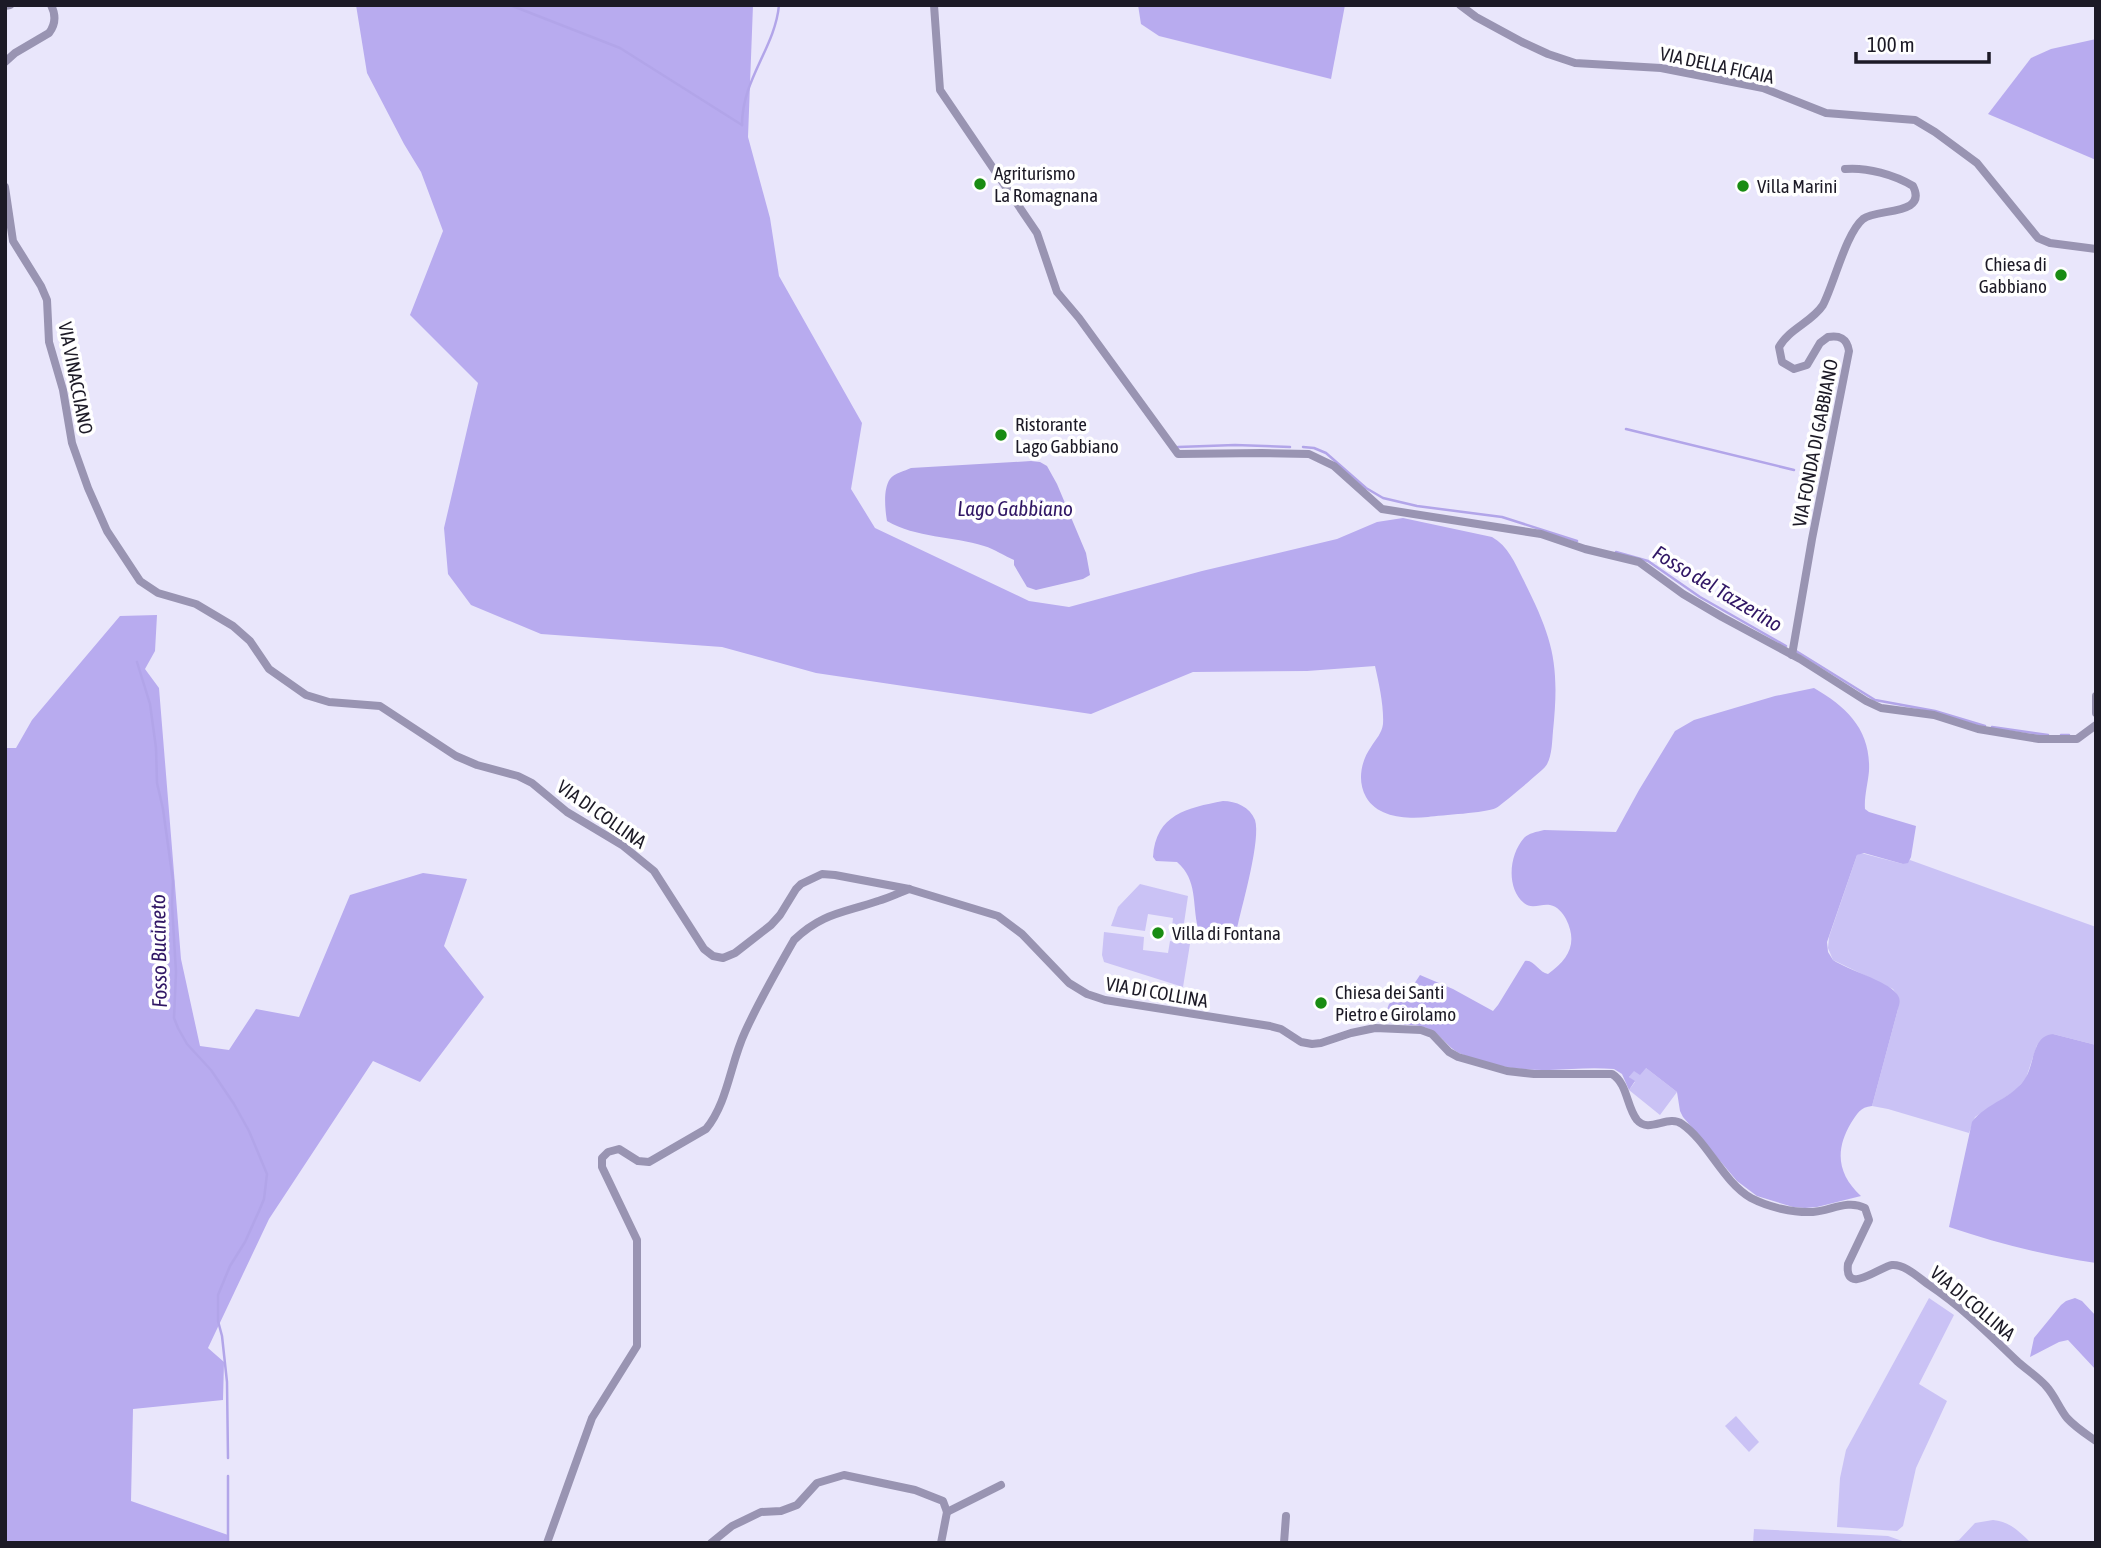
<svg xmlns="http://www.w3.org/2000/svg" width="2101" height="1548" viewBox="0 0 2101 1548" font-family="'Asap Condensed',sans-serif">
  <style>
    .green { fill: #cac2f5 }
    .forest { fill: #b8abef }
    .water { fill: #b2a5e9 }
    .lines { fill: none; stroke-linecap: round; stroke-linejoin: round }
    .stream { stroke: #b2a5e9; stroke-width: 2.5 }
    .street { stroke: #9994b2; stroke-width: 8 }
    .poi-dot { fill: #198c13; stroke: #fff; stroke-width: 2.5 }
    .labels { text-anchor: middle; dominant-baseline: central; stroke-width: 7; stroke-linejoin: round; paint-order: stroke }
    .street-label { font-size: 19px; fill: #1c1a26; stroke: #fff }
    .poi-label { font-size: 19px; fill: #1c1a26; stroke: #fff; text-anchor: start }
    .water-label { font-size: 21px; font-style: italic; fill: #311765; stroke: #fff }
  </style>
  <rect width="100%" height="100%" fill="#e9e6fb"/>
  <g class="green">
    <path d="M1861 853 1903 864 1910 860 2096 927V1045L2053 1034 2037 1045 2026 1078 2016 1090 1975 1117 1969 1133 1888 1109 1872 1106 1898 1009 1899 998 1893 989 1833 960 1828 948 1829 937 1857 855Z"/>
    <path d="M1140 884 1188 896 1183 930 1181 935H1171L1173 918 1148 914 1145 931 1111 926 1118 907Z"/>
    <path d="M1104 932 1144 937 1143 950 1168 953 1170 941 1190 944 1183 987 1104 962 1102 955Z"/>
    <path d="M1646 1068 1677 1092 1660 1115 1629 1090 1635 1082 1629 1077 1634 1070Z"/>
    <path d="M1929 1298 1954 1315 1919 1384 1947 1401 1916 1468 1903 1526 1897 1531 1837 1527 1840 1478 1846 1450Z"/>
    <path d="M1736 1416 1759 1442 1749 1452 1725 1426Z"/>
    <path d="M1993 1520C2009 1521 2020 1532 2031 1543H1942L1959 1540 1975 1523Z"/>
    <path d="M1754 1529 1888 1536 1908 1543H1753Z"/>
  </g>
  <g class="forest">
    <path d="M356 5H753L748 137 770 218 779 276 862 423 851 489 875 528 1029 601 1069 607 1202 571 1337 539 1377 522 1403 518 1492 537C1508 546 1515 563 1523 579 1553 639 1560 663 1553 731 1552 742 1552 759 1545 767 1538 774 1504 803 1496 808 1485 813 1442 815 1428 817 1407 819 1378 818 1366 797 1357 781 1361 761 1371 747 1376 739 1382 733 1383 724 1384 706 1379 684 1375 666L1307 671 1193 672 1091 714 816 673 722 647 541 634 471 605 448 574 444 528 478 383 410 315 443 231 421 172 404 144 367 73Z"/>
    <path d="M1138 5H1345L1331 79 1159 36 1141 24Z"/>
    <path d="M2096 39V160L1988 114 2031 58 2051 49Z"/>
    <path d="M157 615 155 651 145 669 159 688 181 959 200 1046 229 1050 256 1009 299 1017 350 895 423 873 467 879 444 946 484 997 420 1082 373 1061 269 1219 208 1348 224 1362 223 1400 133 1409 131 1501 228 1535V1543H5V748H16L32 720 120 616Z"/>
    <path d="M1814 688C1847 707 1871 730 1869 771 1868 783 1864 797 1865 809L1869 812 1916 826 1911 857 1908 863 1903 864 1864 853 1857 855 1827 942 1828 952 1833 960C1848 970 1887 981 1896 993 1901 998 1900 1003 1898 1009L1872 1106C1860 1107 1857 1114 1851 1123 1835 1150 1837 1174 1861 1196L1817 1207 1805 1208 1793 1207 1757 1196 1737 1181 1683 1117 1680 1111 1677 1092 1646 1068 1640 1075 1634 1071 1629 1077 1635 1081 1629 1090 1622 1074 1614 1069C1593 1067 1571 1069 1549 1070 1518 1071 1487 1065 1459 1053 1447 1047 1441 1034 1429 1029 1416 1022 1393 1029 1385 1015L1389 1004 1412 987 1420 975 1453 989 1493 1011 1498 1005 1525 961C1534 959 1539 973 1548 974 1569 959 1578 943 1566 919 1563 913 1557 906 1550 905 1542 903 1532 910 1524 903 1506 888 1509 855 1524 838 1529 833 1536 832 1544 830L1616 832 1639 790 1675 731 1694 720 1775 696Z"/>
    <path d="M1223 801C1236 801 1250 807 1255 820 1261 839 1243 902 1238 924L1236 931C1226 935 1207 935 1198 928 1192 904 1198 880 1177 862L1156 861 1153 857C1156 814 1187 808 1223 801Z"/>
    <path d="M2053 1034 2096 1045V1263C2046 1256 1997 1243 1949 1227L1972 1122C1986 1103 2014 1098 2026 1077 2035 1062 2032 1036 2053 1034Z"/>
    <path d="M2075 1298 2082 1301 2096 1316V1370L2068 1340 2059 1342 2030 1357 2034 1338 2061 1305 2066 1301Z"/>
  </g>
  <path class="water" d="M1031 461 1040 462 1047 466 1057 484 1086 553 1090 575 1083 579 1036 590 1027 587 1014 565V560C1004 556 995 549 984 546 953 536 916 538 887 521 885 509 883 489 890 479 894 473 905 471 911 468Z"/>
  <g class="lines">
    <g class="stream">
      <path d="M510 5 620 48 742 125"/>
      <path d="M742 125C742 79 775 48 779 5"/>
      <path d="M1626 429 1794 470"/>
      <path d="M1178 447 1235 445 1290 447"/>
      <path d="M1303 447 1314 448 1326 453 1366 488 1383 498 1417 506 1502 517 1577 541"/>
      <path d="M1616 552 1648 561 1700 597 1786 646"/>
      <path d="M1796 651 1875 700 1935 711 1985 726"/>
      <path d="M137 662 150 704 156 748 157 783 163 809 173 881 172 905 176 972 174 1018 178 1028 187 1044 211 1070 234 1104 249 1131 267 1174 264 1199 259 1211 245 1242 230 1266 218 1295V1321L222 1336 227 1382 228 1458"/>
      <path d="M1992 727 2048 735"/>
      <path d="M2061 735H2069"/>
      <path d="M228 1543V1476"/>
    </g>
    <g class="street">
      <path d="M934 5 940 90 1037 233 1057 292 1079 318 1178 454 1262 453 1309 454 1334 466 1382 509 1541 534 1585 549 1639 562 1683 594 1722 617 1800 659 1866 701 1881 708 1934 715 1978 729 2039 739H2077L2096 725"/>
      <path d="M1460 5 1476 17 1522 42 1548 54 1575 63 1661 68 1763 88 1826 113 1915 120 1935 132 1977 163 2038 238 2050 243 2096 249"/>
      <path d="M5 6 10 5"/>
      <path d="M5 62 15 53 49 33C56 24 56 15 51 5"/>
      <path d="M5 187 13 241 41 286 47 300 49 342 63 390 72 443 88 488 107 531 140 581 158 593 196 604 233 626 250 641 269 669 306 695 329 702 380 706 456 756 477 765 518 776 532 783 567 812 622 845 654 871 704 949 713 956 723 958 735 953 771 925 780 915 796 889 801 884 822 874 835 875 909 889 998 916 1022 934 1069 983 1087 994 1105 1000 1270 1026 1281 1029 1301 1042 1312 1044 1321 1043 1351 1033 1375 1028 1421 1030 1432 1034 1449 1052 1458 1057 1507 1071 1534 1074H1612C1628 1084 1626 1106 1637 1120 1649 1134 1668 1114 1682 1124 1708 1142 1723 1182 1751 1198 1768 1207 1793 1213 1813 1212 1830 1211 1848 1199 1865 1208L1869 1220 1848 1264C1844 1297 1881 1266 1892 1265 1905 1264 1919 1278 1929 1285 1962 1307 1989 1334 2018 1362 2027 1370 2038 1377 2046 1386 2055 1396 2059 1408 2067 1418 2075 1427 2086 1434 2096 1441"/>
      <path d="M1792 655 1812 539 1849 351C1847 338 1839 335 1828 337L1820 343 1807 365 1794 369 1782 362 1779 347C1789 329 1812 322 1823 305 1834 284 1846 233 1863 219 1877 208 1928 216 1913 186 1895 175 1867 167 1845 169"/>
      <path d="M2096 696V713"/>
      <path d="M947 1512 1001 1485"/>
      <path d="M547 1543 592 1418 637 1346V1240L602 1167V1158L608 1152 619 1149 638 1161 649 1162 706 1129C728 1102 730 1064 745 1032 759 1001 777 970 794 940 822 913 843 913 878 901 889 898 899 893 909 889"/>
      <path d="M711 1543 732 1526 761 1512 781 1511 797 1505 817 1483 844 1475 915 1490 943 1501 947 1512 941 1543"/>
      <path d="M1284 1543 1286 1516"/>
    </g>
  </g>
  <g class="poi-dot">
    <circle cx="980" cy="184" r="7"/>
    <circle cx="1743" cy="186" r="7"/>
    <circle cx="2061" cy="275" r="7"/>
    <circle cx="1001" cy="435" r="7"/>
    <circle cx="1158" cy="933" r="7"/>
    <circle cx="1321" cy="1003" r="7"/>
  </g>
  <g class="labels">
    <g class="street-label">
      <text transform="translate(1717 65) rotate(12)">VIA DELLA FICAIA</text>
      <text transform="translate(76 378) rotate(79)">VIA VINACCIANO</text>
      <text transform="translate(1815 443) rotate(-79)">VIA FONDA DI GABBIANO</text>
      <text transform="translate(602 814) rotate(35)">VIA DI COLLINA</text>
      <text transform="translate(1157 992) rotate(10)">VIA DI COLLINA</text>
      <text transform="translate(1973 1303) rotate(40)">VIA DI COLLINA</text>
    </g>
    <g class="poi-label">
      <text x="994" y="173">Agriturismo<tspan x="994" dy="22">La Romagnana</tspan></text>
      <text x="1757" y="186">Villa Marini</text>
      <text x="2047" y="264" text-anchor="end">Chiesa di<tspan x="2047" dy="22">Gabbiano</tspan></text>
      <text x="1015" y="424">Ristorante<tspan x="1015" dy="22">Lago Gabbiano</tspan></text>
      <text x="1172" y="933">Villa di Fontana</text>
      <text x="1335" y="992">Chiesa dei Santi<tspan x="1335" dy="22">Pietro e Girolamo</tspan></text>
    </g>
    <g class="water-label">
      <text x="1015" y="508">Lago Gabbiano</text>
      <text transform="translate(1718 588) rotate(31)">Fosso del Tazzerino</text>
      <text transform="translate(158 951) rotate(-91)">Fosso Bucineto</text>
    </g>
  </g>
  <rect width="2101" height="1548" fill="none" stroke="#1c1a26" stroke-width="14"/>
  <path d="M1856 52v10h133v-10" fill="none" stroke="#1c1a26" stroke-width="3.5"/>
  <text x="1867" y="52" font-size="21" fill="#1c1a26" stroke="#ffffff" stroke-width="5" paint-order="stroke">100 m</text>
</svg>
